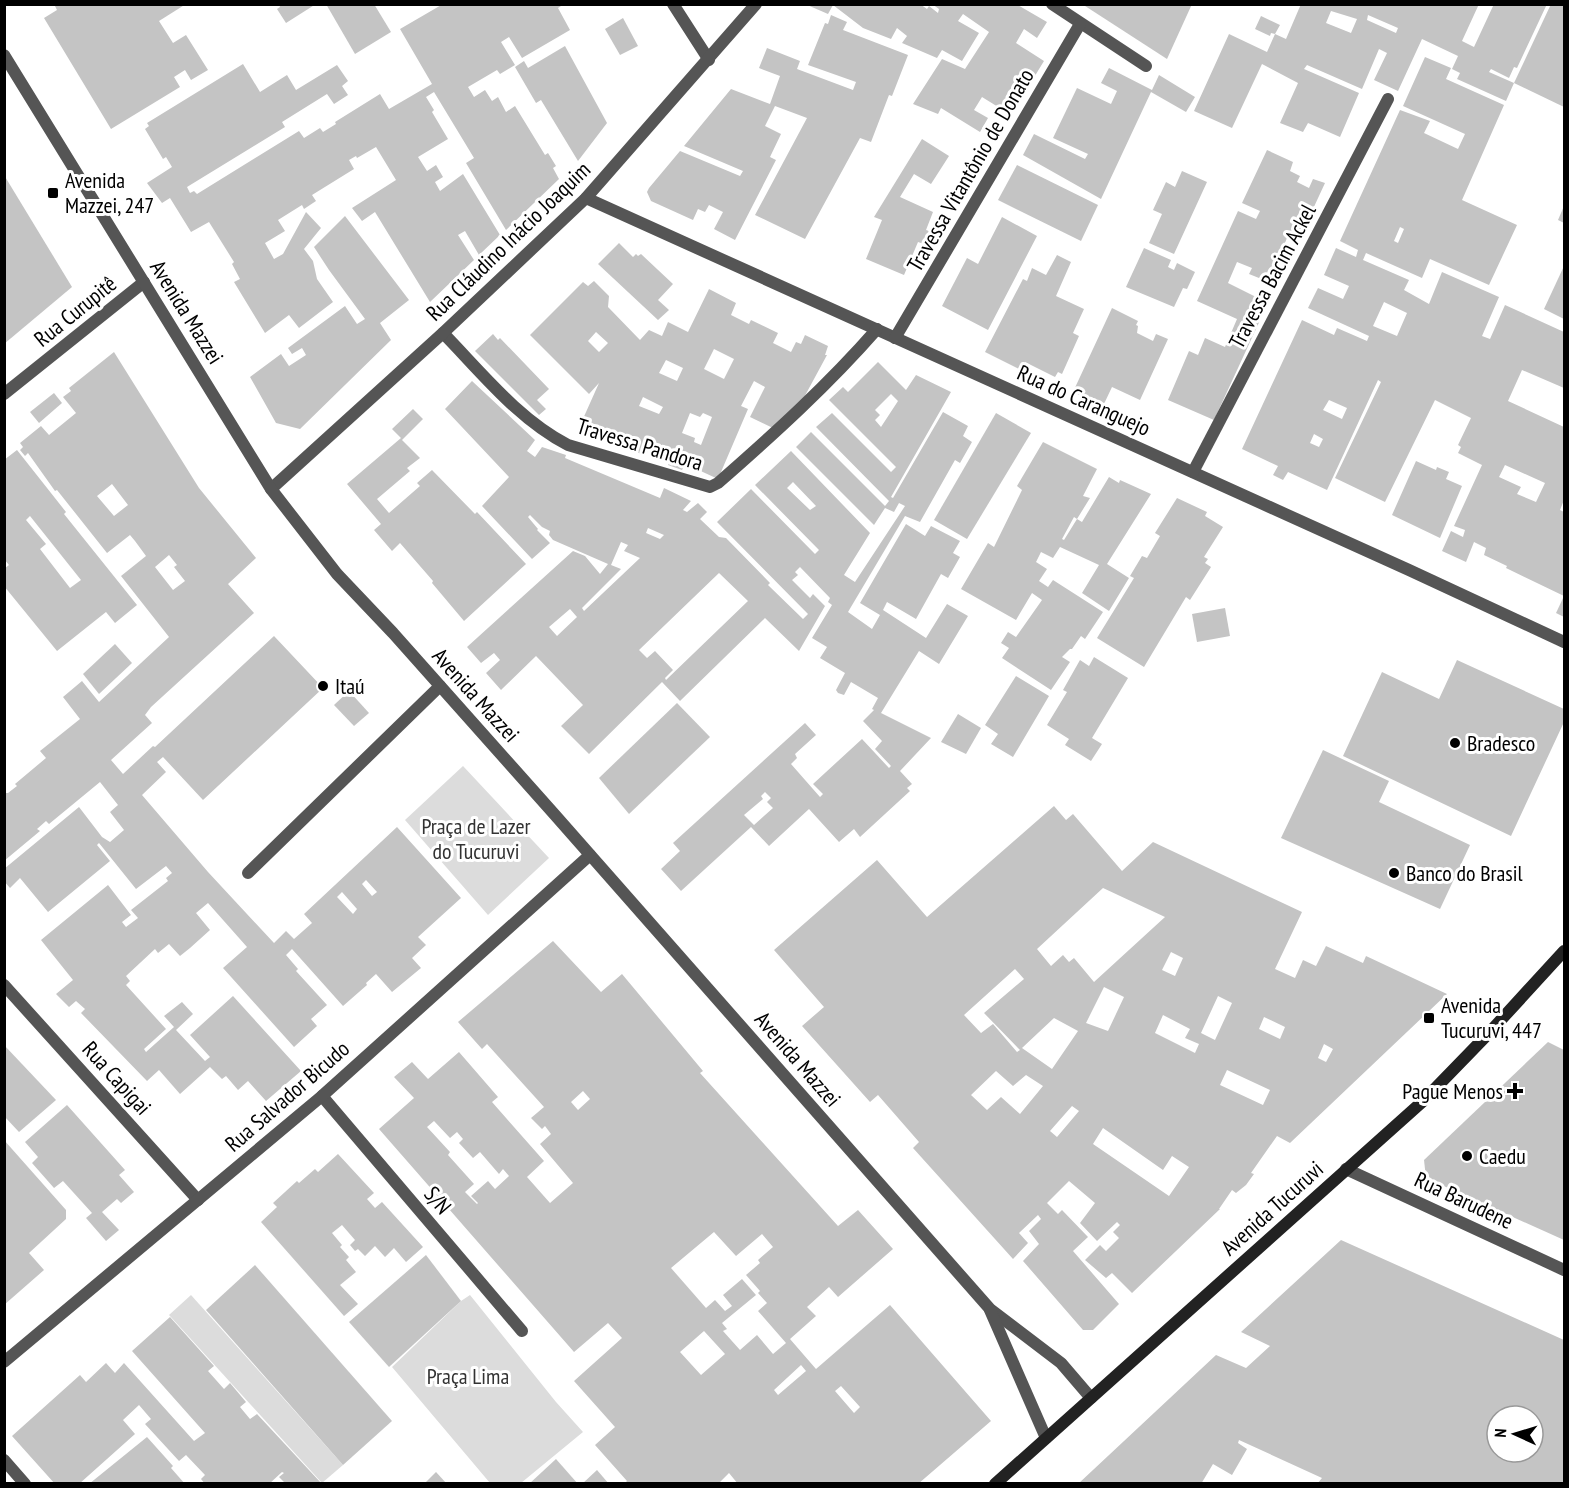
<svg xmlns="http://www.w3.org/2000/svg" width="1569" height="1488" viewBox="0 0 1569 1488" font-family="'PT Sans Narrow',sans-serif">
  <style>
    .green { fill: #dcdcdc }
    .building { fill: #c4c4c4; fill-rule: evenodd }
    .lines { fill: none; stroke-linecap: round; stroke-linejoin: round }
    .service { stroke: #555; stroke-width: 12 }
    .minor { stroke: #555; stroke-width: 12 }
    .tertiary { stroke: #555; stroke-width: 12 }
    .secondary { stroke: #222; stroke-width: 12 }
    .poi-dot { fill: #000; stroke: #fff; stroke-width: 2 }
    .labels { text-anchor: middle; dominant-baseline: central; stroke-width: 6; stroke-linejoin: round; paint-order: stroke }
    .street-label { font-size: 22px; fill: #000; stroke: #fff }
    .poi-label { font-size: 22px; fill: #000; stroke: #fff; text-anchor: start }
    .park-label { font-size: 22px; fill: #333; stroke: #fff }
  </style>
  <rect width="100%" height="100%" fill="#fff"/>
  <g class="green">
    <path d="M463 766 549 858 488 915 405 820Z"/>
    <path d="M191 1295 343 1465 322 1483 169 1315Z"/>
    <path d="M470 1295 556 1402 583 1432 521 1483H490L392 1367 461 1301Z"/>
  </g>
  <g class="building">
    <path d="M54 4H186L159 21 173 43 186 35 208 70 191 80 185 70 174 77 180 87 111 129 44 18 57 10Z"/>
    <path d="M279 4H316L286 23 277 9 280 7Z"/>
    <path d="M326 4H374L391 32 355 54Z"/>
    <path d="M443 4H564L558 8 570 30 522 58 509 37 501 42 515 65 500 74 497 70 468 87 474 97 485 90 492 101 498 97 506 112 515 106 545 155 548 153 556 166 553 168 559 179 506 230 466 163 474 158 434 92 426 97 434 110 432 112 448 139 418 157 427 171 436 165 443 177 435 182 440 191 463 174 500 235 479 255 465 231 458 235 474 260 430 302 375 212 362 221 352 208 396 180 376 147 357 158 356 156 349 160 354 169 312 195 316 201 304 209 302 205 278 220 285 231 265 243 274 259 283 254 306 212 321 228 304 249 313 261 317 279 333 302 299 328 289 315 265 333 234 282 240 279 232 264 234 262 209 222 191 232 170 198 162 203 147 183 172 167 166 157 163 159 145 129 149 126 147 123 243 64 260 92 287 75 296 90 337 65 348 81 342 86 348 95 334 104 327 94 282 122 285 127 187 187 190 193 194 191 197 194 299 131 304 138 320 128 323 132 336 124 335 122 380 94 389 109 432 84 400 29Z"/>
    <path d="M805 4H920L927 9 929 6 938 13 939 9 932 4H1016L1047 22 1037 38 1024 29 1016 43 1044 61 1011 115 982 97 974 110 988 118 980 132 941 108 938 114 913 104 942 59 965 69 989 32 963 14 958 21 979 33 962 61 942 50 937 58 902 43 907 36 897 28 891 39 863 28 833 5 828 14Z"/>
    <path d="M1082 4H1192L1167 59Z"/>
    <path d="M1301 4H1479L1462 41 1474 47 1494 4H1547L1517 68 1514 67 1509 78 1491 69 1489 72 1514 83 1506 101 1457 79 1460 73 1452 69 1458 56 1422 39 1398 91 1374 80 1387 53 1379 49 1362 89 1307 65 1304 69 1359 93 1340 137 1308 123 1303 132 1280 123 1298 83 1262 64 1232 128 1194 111 1229 34 1267 52 1275 34 1286 39ZM1331 11 1357 19 1351 33 1326 23ZM1368 15 1398 28 1396 33 1367 20Z"/>
    <path d="M1551 4H1564V107L1514 83Z"/>
    <path d="M831 15 847 22 843 30 908 55 892 96 889 95 871 142 860 138 805 239 755 215 807 118 775 106 765 126 781 134 770 157 776 160 735 240 714 229 723 212 709 205 705 212 698 209 693 220 651 201 647 192 649 188 680 151 740 176 743 171 684 146 731 89 770 104 780 76 759 68 767 48 800 61 797 69 853 90 856 82 808 65 825 23 828 24Z"/>
    <path d="M1261 16 1280 25 1275 34 1271 33 1270 36 1255 29Z"/>
    <path d="M623 18 638 46 620 55 605 29Z"/>
    <path d="M565 46 607 123 578 161 541 100 536 103 515 67 524 61 528 68Z"/>
    <path d="M1425 57 1451 68 1446 79 1504 105 1462 200 1517 225 1489 285 1430 259 1422 278 1366 253 1363 260 1409 280 1404 290 1429 304 1442 272 1499 297 1482 336 1490 339 1505 305 1564 332V388L1522 370 1508 401 1564 427V500L1560 510 1564 512V596L1506 568 1507 566 1484 555 1486 548 1474 542 1466 562 1442 551 1451 531 1463 537 1465 530 1454 526 1482 465 1458 453 1461 447 1458 445 1471 418 1435 400 1385 502 1335 478 1381 382 1378 380 1327 490 1288 472 1283 480 1273 475 1278 466 1242 449 1302 320 1334 335 1337 328 1367 341 1369 336 1308 308 1318 288 1343 299 1349 286 1324 275 1336 248 1356 257 1358 250 1340 241 1400 110 1430 121 1424 133 1458 149 1465 134 1403 106ZM1400 227 1404 229 1398 243 1394 241ZM1384 302 1407 313 1397 336 1373 326ZM1329 400 1347 408 1342 419 1323 410ZM1314 434 1323 439 1319 447 1310 443ZM1505 465 1545 483 1536 502 1517 494 1521 487 1499 477Z"/>
    <path d="M1109 68 1152 90 1159 75 1195 97 1186 112 1151 92 1101 199 1023 155 1034 134 1085 159 1088 154 1053 138 1077 88 1111 104 1117 91 1101 83Z"/>
    <path d="M922 139 949 156 931 184 914 174 900 197 933 212 926 230 929 231 924 244 918 242 904 275 866 259 882 220 874 217Z"/>
    <path d="M1267 150 1293 162 1290 171 1300 176 1297 182 1309 188 1313 179 1325 183 1300 237 1289 233 1269 282 1249 274 1252 268 1237 262 1228 283 1268 303 1214 420 1168 400 1189 351 1198 355 1205 338 1225 347 1237 319 1197 301 1238 211 1256 219 1260 211 1242 203Z"/>
    <path d="M1017 165 1098 205 1081 241 998 200Z"/>
    <path d="M1182 171 1207 182 1174 254 1149 243 1162 214 1153 210 1166 182 1175 187Z"/>
    <path d="M4 175 72 287 4 344Z"/>
    <path d="M1564 206V223L1558 220Z"/>
    <path d="M345 216 409 300 380 323 391 340 300 429 276 423 250 377 281 354 289 366 306 355 302 348 292 354 288 348 345 306 357 324 365 319 329 270 314 247Z"/>
    <path d="M1002 217 1037 236 988 330 942 306 967 258 978 264Z"/>
    <path d="M619 243 633 257 636 254 638 256 641 254 673 284 658 300 669 310 658 320 598 264Z"/>
    <path d="M1144 248 1171 260 1168 267 1174 270 1177 263 1195 272 1187 289 1183 288 1174 307 1126 287Z"/>
    <path d="M1057 255 1071 262 1056 296 1084 309 1073 333 1079 336 1062 374 1058 372 1055 377 1025 362 1021 370 985 352 1023 279 1027 281 1032 268 1046 275Z"/>
    <path d="M1564 266V319L1544 309Z"/>
    <path d="M594 281 609 296 608 307 640 340 649 330 662 336 668 322 688 332 709 289 736 303 731 315 749 324 751 320 778 333 773 343 791 352 796 342 801 344 805 335 828 346 825 355H827L801 403 775 429 750 417 765 387 754 381 741 406 748 409 718 479 692 467 694 461 688 458 682 470 668 465 671 460 649 449 645 456 622 445 623 440 582 421 599 383 589 394 530 335 583 282 588 286ZM596 332 608 343 599 352 588 341ZM714 349 734 359 724 379 704 369ZM666 360 683 368 677 381 659 373ZM643 397 663 407 659 414 639 406ZM690 413 700 417 703 413 712 417 701 445 694 442 695 438 682 433Z"/>
    <path d="M1112 308 1138 321 1136 325 1138 326 1137 333 1153 341 1156 334 1168 339 1140 400 1112 387 1103 406 1073 392Z"/>
    <path d="M493 334 498 340 500 338 549 389 537 400 546 409 539 415 475 351Z"/>
    <path d="M114 352 199 488 256 558 228 584 254 613 151 707 145 715 152 723 111 760 123 774 153 746 155 747 274 636 323 688 203 800 163 757 157 762 166 772 142 795 208 872 274 943 286 931 294 939 312 923 304 914 397 827 461 898 418 937 426 945 412 958 421 968 392 992 376 974 366 983 367 985 343 1006 292 949 286 955 298 969 296 971 327 1005 311 1019 317 1026 294 1047 223 968 247 947 208 903 196 913 210 930 190 948 180 956 169 944 158 953 155 949 126 976 130 981 126 985 166 1029 144 1049 146 1052 174 1027 164 1016 182 1002 193 1014 176 1030 205 1061 210 1057 190 1035 233 996 301 1071 266 1101 248 1081 238 1090 226 1076 222 1079 210 1067 180 1094 159 1070 147 1081 81 1013 85 1009 76 1001 69 1007 56 994 73 980 41 940 108 885 131 915 122 922 126 927 138 918 131 910 168 881 166 878 172 873 166 866 136 889 99 843 97 845 110 861 48 912 20 878 10 888 4 881V869L79 807 102 837 110 842 124 830 110 812 118 805 100 782 49 824 46 821 37 829 40 831 4 861V793H8L17 786 15 784 46 758 40 751 80 719 63 697 82 681 99 702 169 637 121 576 146 556 135 541 130 535 107 553 57 490 55 491 28 453 25 456 20 450 23 447 20 443 41 426 49 435 76 413 63 397 71 391 69 388ZM112 484 128 505 114 516 97 496ZM169 555 177 565 174 567 185 581 173 590 155 567ZM366 880 377 892 372 896 362 884ZM342 892 357 909 353 914 337 897Z"/>
    <path d="M878 362 906 390 916 375 951 392 891 497 893 498 943 412 968 426 963 436 972 442 960 463 955 460 920 522 905 516 848 612 872 629 880 615 860 603 906 524 925 536 931 526 960 541 953 553 960 557 948 578 941 574 916 619 887 602 883 610 926 638 947 604 968 616 939 664 919 651 881 713 931 738 900 771 912 784 907 788 910 791 860 837 854 829 839 842 809 809 769 846 751 827 681 891 661 869 680 851 673 843 805 723 816 735 795 754 797 758 791 764 820 797 823 794 813 784 862 739 889 768 891 766 875 749 882 741 863 721 874 710 872 709 878 698 851 682 844 695 838 693 836 690 845 673 820 658 827 647 812 638 832 605 828 602 830 598 800 567 795 572 798 575 792 580 810 598 813 594 825 606 799 651 765 618 680 701 662 682 589 754 561 726 583 705 536 656 501 690 486 673 500 660 494 653 481 663 467 647 573 551 585 556 600 574 608 564 553 540 549 535 550 531 542 527 530 515 528 517 538 529 537 530 550 543 532 559 482 506 509 477 445 409 472 381 535 440 527 451 535 457 542 447 566 455 565 458 660 498 664 488 691 501 683 510 687 512 698 503 707 512 700 519 719 537 726 538 770 583 768 585 803 619 808 614 717 522 751 489 815 554 819 550 755 485 791 451 870 533 844 575 855 582 905 506 899 503 894 512 885 508 874 525 796 447 811 432 885 506 889 501 816 427 832 413 891 472 896 467 829 400 843 387 848 392ZM891 394 898 401 881 427 875 420 880 415 875 410ZM793 482 816 506 810 510 787 488ZM648 528 664 535 660 539 646 533ZM621 542 628 545 624 551 640 558 584 611 582 608 621 569 611 565ZM719 573 748 601 666 680 665 678 673 670 655 651 647 658 639 650ZM570 609 577 617 557 636 549 627ZM765 792 771 798 767 802 773 808 754 825 744 815 763 799 761 796Z"/>
    <path d="M54 393 62 403 39 423 30 412Z"/>
    <path d="M413 409 423 419 402 440 420 458 407 468 410 471 377 499 389 513 420 486 417 483 432 470 475 514 477 512 526 564 464 621 432 583 433 581 400 543 392 551 374 530 381 524 347 484 401 438 392 429Z"/>
    <path d="M996 413 1031 433 967 539 934 520Z"/>
    <path d="M1043 442 1097 469 1083 496 1090 498 1077 519 1074 517 1062 539 1064 540 1077 519 1082 522 1109 477 1119 483 1120 480 1151 494 1107 564 1129 578 1109 611 1082 593 1099 565 1060 547 1053 558 1041 552 1036 562 1047 569 1039 581 1048 587 1053 580 1103 612 1085 639 1081 636 1072 649H1070L1062 657 1070 662 1051 690 1002 658 1009 648 1001 643 1008 632 1016 637 1042 600 1032 593 1016 620 961 589 988 543 994 547 1022 490 1017 486Z"/>
    <path d="M17 450 66 512 64 514 137 605 115 623 106 612 57 651 4 586V569L9 565 4 559V460ZM30 516 81 580 70 588 40 549 46 544 26 520Z"/>
    <path d="M1416 461 1436 470 1437 467 1449 472 1446 479 1462 486 1440 538 1392 515Z"/>
    <path d="M1177 498 1207 512 1205 516 1223 527 1204 557 1208 559 1205 563 1211 567 1190 600 1186 597 1144 667 1097 638 1134 578 1130 576 1142 556 1147 558 1160 536 1155 533Z"/>
    <path d="M1564 596V617L1556 613Z"/>
    <path d="M1225 608 1230 636 1197 642 1192 614Z"/>
    <path d="M115 644 132 663 99 694 83 674Z"/>
    <path d="M1094 657 1128 678 1092 738 1102 744 1091 761 1065 745 1069 739 1047 725 1067 692 1063 690 1080 660 1089 666Z"/>
    <path d="M1457 660 1564 709V722L1511 836 1343 756 1382 672 1439 699Z"/>
    <path d="M1016 676 1049 696 1013 757 991 744 998 734 985 725Z"/>
    <path d="M349 691 369 713 354 726 334 705Z"/>
    <path d="M677 703 710 737 629 814 599 778Z"/>
    <path d="M958 714 981 728 966 754 941 742Z"/>
    <path d="M1323 750 1389 781 1379 802 1470 845 1440 909 1281 838Z"/>
    <path d="M1054 806 1066 820 1073 814 1122 871 1153 842 1302 912 1275 969 1295 978 1303 960 1316 966 1326 946 1363 963 1366 956 1447 994 1290 1143 1277 1136 1251 1173 1254 1174 1246 1185 1236 1193 1232 1190 1219 1209H1220L1132 1293 1112 1273 1106 1278 1085 1260 1100 1245 1106 1251 1119 1238 1113 1232 1120 1225 1117 1222 1097 1241 1080 1223 1095 1203 1069 1181 1047 1203 1058 1214 1062 1210 1088 1237 1073 1251 1119 1304 1093 1330H1083L1023 1261 1039 1244 1029 1231 1041 1219 1038 1215 1019 1233 1028 1243 1013 1259 913 1148 919 1142 878 1095 870 1102 802 1026 824 1007 774 950 877 860 927 917ZM1103 888 1165 917 1094 982 1074 958 1069 962 1063 955 1051 966 1037 949ZM1171 952 1183 958 1175 976 1162 970ZM1015 969 1024 979 984 1013 1020 1050 1017 1052 993 1024 981 1033 964 1015ZM1104 987 1124 997 1108 1031 1086 1023ZM1218 996 1232 1003 1215 1040 1201 1033ZM1163 1015 1190 1029 1185 1038 1199 1044 1195 1053 1155 1033ZM1264 1017 1285 1027 1280 1039 1259 1029ZM1054 1018 1078 1031 1052 1069 1022 1048ZM1324 1044 1333 1049 1326 1062 1318 1058ZM1227 1070 1270 1090 1263 1105 1220 1085ZM996 1071 1013 1086 1026 1075 1043 1086 1020 1114 1001 1097 987 1110 971 1095ZM1072 1106 1079 1111 1057 1137 1050 1131ZM1103 1128 1163 1170 1172 1156 1189 1167 1169 1196 1093 1144Z"/>
    <path d="M553 941 601 992 622 974 703 1071 700 1073 838 1226 858 1210 893 1249 838 1297 829 1287 807 1307 816 1316 790 1339 816 1369 890 1305 991 1421 918 1484H738L729 1473 718 1484H624L627 1481 595 1445 615 1427 574 1381 622 1338 608 1323 574 1352 379 1129 414 1098 394 1077 412 1062 428 1079 459 1052 498 1097 492 1102 544 1161 527 1177 550 1203 573 1183 540 1144 551 1134 545 1126 542 1129 531 1118 544 1107 487 1044 482 1049 458 1022ZM583 1091 590 1099 578 1110 571 1102ZM434 1121 450 1138 457 1132 463 1139 459 1143 473 1158 480 1152 499 1174 503 1169 509 1176 495 1189 488 1181 471 1196 478 1203 477 1204 465 1192 474 1184 448 1155 450 1152 427 1127ZM714 1232 736 1256 762 1234 773 1247 758 1260 760 1263 746 1275 760 1291 758 1293 767 1303 758 1311 786 1343 773 1354 757 1335 740 1350 723 1331 727 1329 722 1323 756 1295 742 1279 723 1295 732 1306 725 1311 715 1300 706 1308 671 1268ZM704 1331 725 1354 701 1375 680 1352ZM801 1365 806 1371 778 1395 774 1390ZM841 1386 860 1407 854 1413 835 1391Z"/>
    <path d="M1548 1042 1564 1050V1240L1426 1178 1424 1160Z"/>
    <path d="M4 1045 56 1100 19 1132 4 1116Z"/>
    <path d="M67 1105 125 1170 119 1175 134 1192 121 1203 117 1199 102 1212 119 1230 106 1241 86 1218 92 1213 63 1181 54 1188 32 1163 38 1157 25 1142Z"/>
    <path d="M4 1140 66 1210V1219L29 1253 44 1270 4 1305Z"/>
    <path d="M338 1154 374 1193 367 1199 375 1208 382 1202 423 1247 406 1262 394 1248 385 1257 375 1246 365 1256 358 1249 355 1251 350 1245 355 1240 342 1225 332 1233 342 1245 340 1247 349 1257 346 1260 356 1272 340 1285 358 1304 344 1316 261 1222 277 1207 273 1203 297 1181 299 1183 315 1169 318 1172Z"/>
    <path d="M1341 1240 1564 1340V1484H1317L1322 1478 1239 1440 1238 1443 1247 1449 1232 1475 1213 1464 1201 1484H1078L1216 1355 1246 1368 1270 1346 1241 1332ZM1497 1416H1533V1452H1497Z"/>
    <path d="M426 1255 461 1301 389 1367 349 1322Z"/>
    <path d="M255 1265 392 1421 343 1465 206 1310Z"/>
    <path d="M170 1317 214 1366 208 1371 224 1389 230 1383 246 1402 240 1407 250 1419 257 1414 322 1484H286L279 1477 284 1473 282 1472 269 1484H205L201 1479 205 1475 186 1455 179 1461 145 1424 151 1419 139 1405 123 1420 135 1434 79 1484H55L12 1436 80 1375 86 1382 106 1363 115 1373 124 1363 194 1441 205 1433 132 1351Z"/>
    <path d="M147 1437 173 1466 171 1468 185 1484H89Z"/>
    <path d="M556 1459 578 1484H529Z"/>
    <path d="M597 1470 609 1484H582Z"/>
    <path d="M436 1472 447 1484H424Z"/>
  </g>
  <g class="lines">
    <path class="service" d="M248 873 440 686"/>
    <g class="minor">
      <path d="M673 4 709 60"/>
      <path d="M1052 4 1146 66"/>
      <path d="M586 198 1409 570 1564 642"/>
      <path d="M443 333C482 373 518 419 568 445L710 487 718 483C774 434 828 385 877 329"/>
      <path d="M895 338 1080 24"/>
      <path d="M4 394 144 282"/>
      <path d="M1193 472 1388 99"/>
      <path d="M271 489 443 333 586 198 756 4"/>
      <path d="M4 985 198 1200"/>
      <path d="M322 1096 522 1331"/>
      <path d="M1346 1169 1564 1270"/>
      <path d="M4 1362 322 1096 590 855"/>
      <path d="M4 1460 25 1484"/>
    </g>
    <g class="tertiary">
      <path d="M4 55 271 489 337 574 393 633 555 815 990 1309 1061 1363 1091 1398"/>
      <path d="M990 1310 1046 1438"/>
    </g>
    <path class="secondary" d="M995 1484 1422 1102 1488 1034 1564 951"/>
  </g>
  <g class="poi-dot">
    <rect x="47" y="187" width="12" height="12" rx="3"/>
    <circle cx="323" cy="686" r="6"/>
    <circle cx="1455" cy="743" r="6"/>
    <circle cx="1394" cy="873" r="6"/>
    <rect x="1423" y="1012" width="12" height="12" rx="3"/>
    <path d="M1512 1082h6v6h6v6h-6v6h-6v-6h-6v-6h6z"/>
    <circle cx="1467" cy="1156" r="6"/>
  </g>
  <g class="labels">
    <g class="street-label">
      <text transform="translate(970 170) rotate(-60)">Travessa Vitantônio de Donato</text>
      <text transform="translate(508 241) rotate(-44)">Rua Cláudino Inácio Joaquim</text>
      <text transform="translate(1272 276) rotate(-62)">Travessa Bacim Ackel</text>
      <text transform="translate(75 311) rotate(-39)">Rua Curupitê</text>
      <text transform="translate(187 312) rotate(58)">Avenida Mazzei</text>
      <text transform="translate(1084 400) rotate(24)">Rua do Caranguejo</text>
      <text transform="translate(640 444) rotate(17)">Travessa Pandora</text>
      <text transform="translate(476 695) rotate(48)">Avenida Mazzei</text>
      <text transform="translate(798 1059) rotate(49)">Avenida Mazzei</text>
      <text transform="translate(117 1078) rotate(48)">Rua Capigai</text>
      <text transform="translate(287 1096) rotate(-41)">Rua Salvador Bicudo</text>
      <text transform="translate(438 1200) rotate(50)">S/N</text>
      <text transform="translate(1464 1200) rotate(25)">Rua Barudene</text>
      <text transform="translate(1272 1208) rotate(-42)">Avenida Tucuruvi</text>
    </g>
    <g class="poi-label">
      <text x="65" y="180">Avenida<tspan x="65" dy="25">Mazzei, 247</tspan></text>
      <text x="335" y="686">Itaú</text>
      <text x="1467" y="743">Bradesco</text>
      <text x="1406" y="873">Banco do Brasil</text>
      <text x="1441" y="1005">Avenida<tspan x="1441" dy="25">Tucuruvi, 447</tspan></text>
      <text x="1503" y="1091" text-anchor="end">Pague Menos</text>
      <text x="1479" y="1156">Caedu</text>
    </g>
    <g class="park-label">
      <text x="476" y="826">Praça de Lazer<tspan x="476" dy="25">do Tucuruvi</tspan></text>
      <text x="468" y="1376">Praça Lima</text>
    </g>
  </g>
  <rect width="1569" height="1488" fill="none" stroke="#000000" stroke-width="12"/>
  <g transform="translate(1515 1434) rotate(274)"><circle r="28" fill="#ffffff" stroke="#999999" stroke-width="1.5"/>
  <path d="M0-4.5L10 22L0 15L-10 22Z" fill="#000000"/>
  <text y="-9" font-size="16" font-weight="bold" text-anchor="middle" fill="#000000">N</text>
  </g>
</svg>
